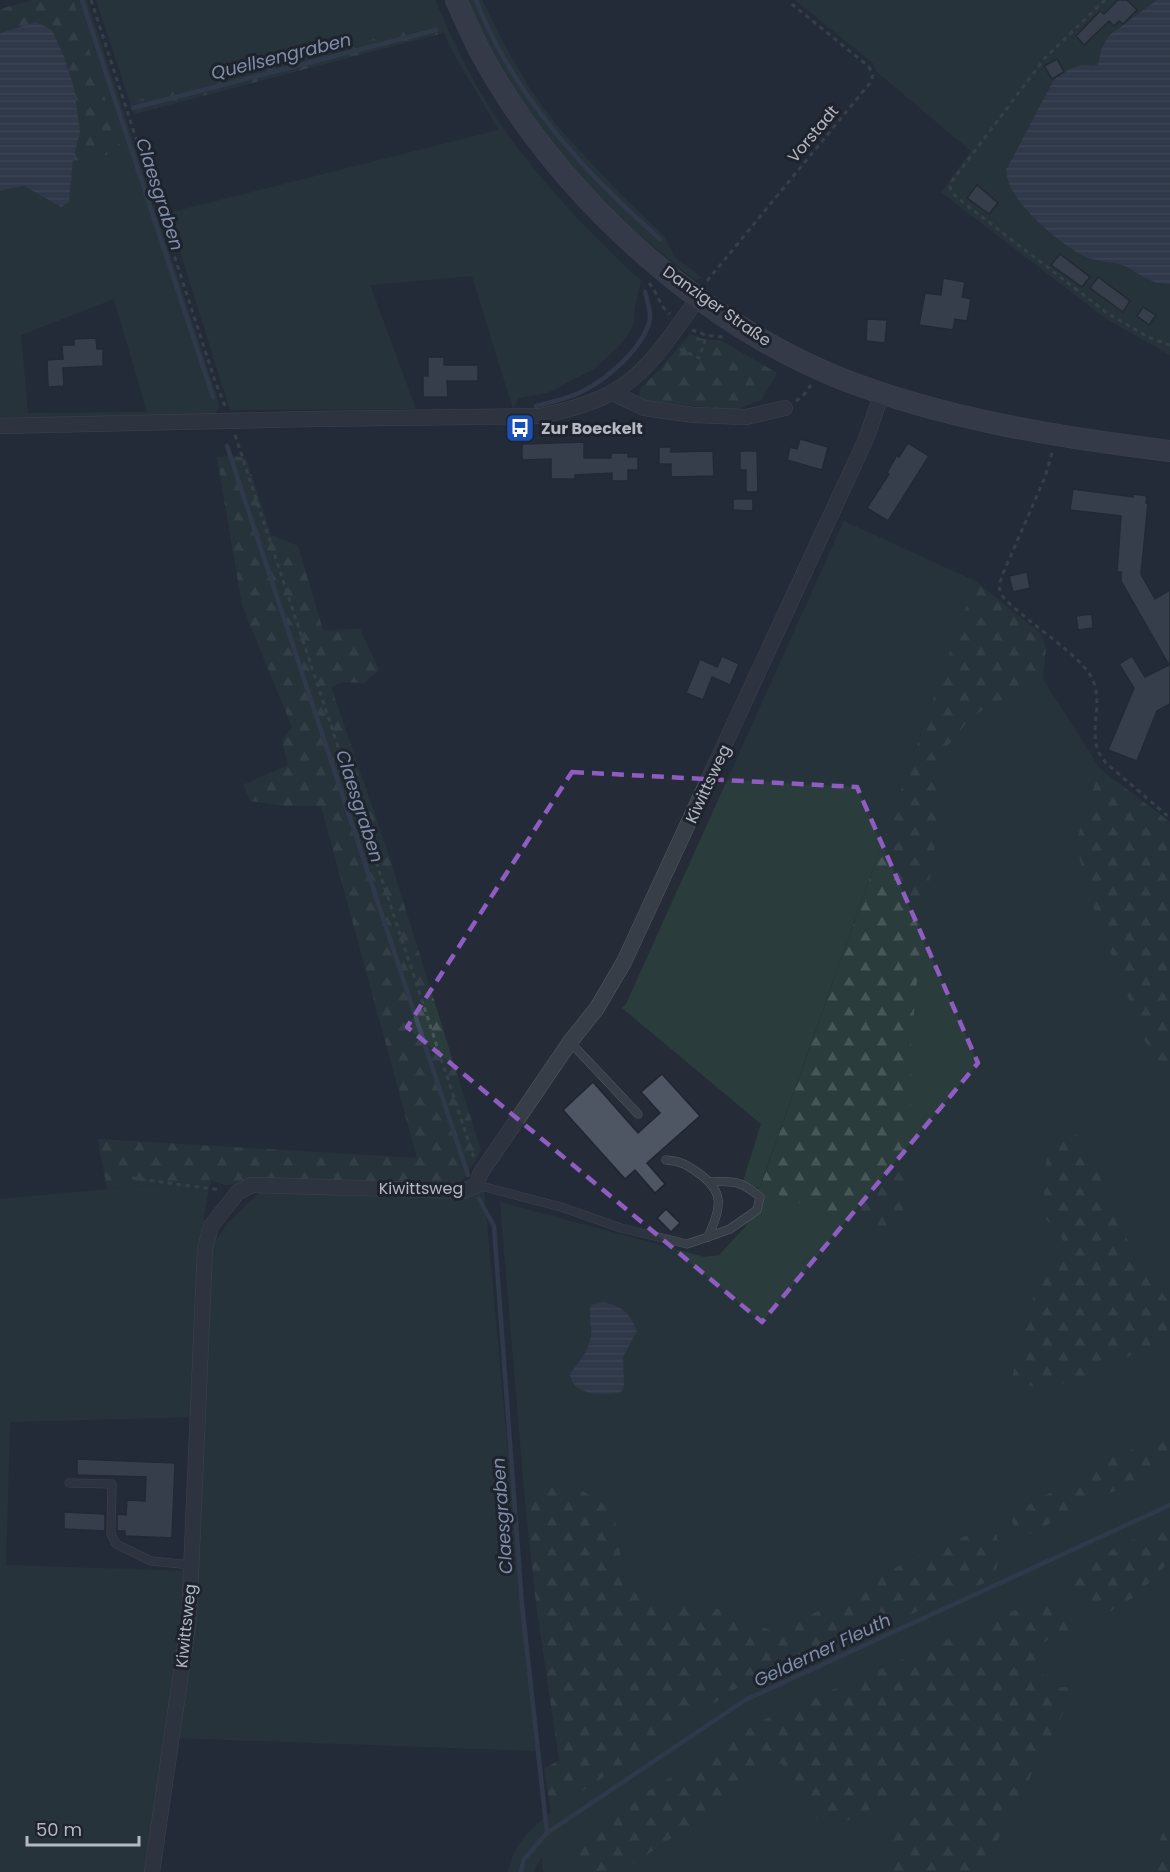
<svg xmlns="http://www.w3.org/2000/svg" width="1170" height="1872" viewBox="0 0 1170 1872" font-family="Poppins,sans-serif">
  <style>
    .green { fill: #2b3c3d; fill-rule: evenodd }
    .forest { fill: url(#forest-firs) }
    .water { fill: url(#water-rules) }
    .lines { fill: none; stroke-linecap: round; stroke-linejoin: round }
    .stream { stroke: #3d495f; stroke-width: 4.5 }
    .building { fill: #4e5663; stroke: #20252f; stroke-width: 1.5 }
    .lane-casing { stroke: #575c66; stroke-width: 9 }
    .street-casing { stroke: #575c66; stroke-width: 16 }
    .secondary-casing { stroke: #575c66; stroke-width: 22 }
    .path { stroke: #49575a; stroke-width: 3; stroke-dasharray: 4.5 4.5; stroke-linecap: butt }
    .lane { stroke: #383e48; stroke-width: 8 }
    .street { stroke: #383e48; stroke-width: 15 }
    .secondary { stroke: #474d5b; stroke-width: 21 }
    .marked { fill: none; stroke: #8f5dc1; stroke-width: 4.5; stroke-dasharray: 12 8; stroke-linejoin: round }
    .labels { text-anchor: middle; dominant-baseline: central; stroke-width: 6; stroke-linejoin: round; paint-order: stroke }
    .street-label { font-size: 16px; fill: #b4b9c4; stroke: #1e232d }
    .poi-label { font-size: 16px; font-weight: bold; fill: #b4b9c4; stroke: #1e232d; text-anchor: start }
    .water-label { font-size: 18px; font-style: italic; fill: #7f8ea9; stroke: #1e232d }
  </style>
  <defs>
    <pattern id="forest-firs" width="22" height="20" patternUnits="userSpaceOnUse" patternTransform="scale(1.5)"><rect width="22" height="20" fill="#2b3c3d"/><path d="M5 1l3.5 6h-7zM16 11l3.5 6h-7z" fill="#475657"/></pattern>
    <pattern id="water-rules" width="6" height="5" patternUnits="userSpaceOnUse" patternTransform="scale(1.5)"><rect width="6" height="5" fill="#3d495f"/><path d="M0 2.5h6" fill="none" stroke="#576174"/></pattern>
  </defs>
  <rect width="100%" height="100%" fill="#252c38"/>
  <g class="green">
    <path d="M73 0H87L218 400 219 406 215 414 0 420V191L24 186 61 207 73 163 122 151ZM114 299 147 412 28 413 21 335Z"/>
    <path d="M96 0H435C453 42 473 83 498 121 539 181 589 232 641 281L635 307 633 326 621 344 594 369 547 393 519 398 513 409 472 276 370 285 416 409 230 410 168 213 499 130 451 49 439 22 130 102Z"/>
    <path d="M464 0H482L506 48 530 89 557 126 616 190 664 236 675 257 702 278 695 280 635 231 573 170 516 98Z"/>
    <path d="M795 0H1157L1108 36 1101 50 1098 64C1091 68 1086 65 1079 66 1069 68 1060 75 1053 81L1006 170C1006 196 1061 245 1084 256 1095 262 1108 261 1120 265 1134 270 1147 279 1162 285L1170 284V355L1105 318 941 192 971 151 877 72 873 63Z"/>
    <path d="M844 521 975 581 760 1187 951 705 1043 679 1100 769 1123 909 1170 1011V1872H941L980 1659 575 1857 587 1872H543L542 1858 536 1866 535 1872H508C515 1843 529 1830 551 1812L740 1686 955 1595 614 1725 525 1501 500 1202 705 1257 719 1255 746 1226 759 1188 743 1181 761 1124 622 1008 626 1004Z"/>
    <path d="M211 1180 204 1214 195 1417 10 1422 6 1565 190 1571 149 1872H0V1199Z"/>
    <path d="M265 1187 427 1194 484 1190 535 1751 175 1738 211 1247 228 1223Z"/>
    <path d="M781 1763C795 1779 808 1793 812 1815L827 1826 843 1821 863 1817 873 1805 894 1792 902 1795 909 1803 890 1839 885 1872H621L721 1805 760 1774Z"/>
  </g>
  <g class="forest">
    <path d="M33 0H73L122 151 73 163 74 88 65 59 52 30 36 22 0 33V9Z"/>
    <path d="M439 22 443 33 134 114 130 102Z"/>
    <path d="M690 334 706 340H720L777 373 761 400 734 410 672 403 640 402 639 396 641 388 663 366Z"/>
    <path d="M233 456 246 458 271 535 298 546 323 630 360 629 379 670 364 683 343 682 331 687 388 853 481 1151 462 1181 435 1188 318 1182 225 1185 211 1180 107 1189 98 1139 417 1158 321 806H283L251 801 243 785 288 765 282 741 292 727 242 605 217 457Z"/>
    <path d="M975 581 1040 633 1046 648 1043 679 1000 705H989L969 720 948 745 938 770 941 801 920 946 911 1044 910 1158 903 1219 895 1226 881 1228 858 1224 760 1188Z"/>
    <path d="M1100 769 1170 822V1080L1145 1041 1088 894 1076 843 1085 812Z"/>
    <path d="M1068 1133 1078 1135 1088 1150 1135 1257 1151 1274 1153 1281 1170 1303V1337C1167 1340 1163 1344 1160 1346 1153 1350 1144 1349 1137 1352 1111 1365 1037 1406 1013 1376L1015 1363 1042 1267 1063 1256C1065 1238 1060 1228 1045 1219 1045 1193 1037 1144 1068 1133Z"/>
    <path d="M1170 1436V1463L1019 1539 1010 1515 1118 1455Z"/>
    <path d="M547 1479 573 1485 601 1502 614 1514 622 1565 635 1587 673 1607H702L732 1611 777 1634 917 1556 993 1525C1002 1548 1001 1557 992 1580L740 1686 551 1812 544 1769 559 1760 536 1603 525 1501 537 1483Z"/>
    <path d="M1170 1522V1561L1137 1595 1111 1611 1093 1607 1062 1574Z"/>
    <path d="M1032 1603 1061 1609 1080 1621V1635L1076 1642 1052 1637 1040 1645 1036 1663 1045 1678 1058 1687H1068L1071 1698 981 1872H885L890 1839 909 1803 902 1795 894 1792 873 1805 863 1817 843 1821 827 1826 812 1815C808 1793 795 1779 781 1763L760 1774 721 1805 621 1872H587L575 1857C579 1838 594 1828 608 1816L761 1721Z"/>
    <path d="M1170 1819V1872H1144Z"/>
  </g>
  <g class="water">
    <path d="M1157 0H1170V284C1151 285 1140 273 1124 266 1111 261 1096 262 1084 256 1059 244 1006 199 1006 170L1053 81C1061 74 1072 66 1083 65 1090 65 1092 67 1098 64L1101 50 1108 36Z"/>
    <path d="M36 22 52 30 65 59 74 88 80 132 73 159 69 202 61 207 24 186 0 191V33Z"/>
    <path d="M603 1302C622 1306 630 1313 637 1331L623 1357 624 1386 621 1392C604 1395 573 1397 570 1374 579 1361 590 1350 591 1335 592 1324 588 1316 591 1305Z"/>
  </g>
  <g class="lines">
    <g class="stream">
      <path d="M82 0 213 397"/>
      <path d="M476 0C513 95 585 173 660 239"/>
      <path d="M133 108 436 30"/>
      <path d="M536 406C551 402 567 399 581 392 606 380 644 348 650 319 651 311 647 300 645 292"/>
      <path d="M227 446 468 1175"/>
      <path d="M479 1199 494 1226 522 1605 547 1833"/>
      <path d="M521 1872 524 1859 547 1833 745 1700 1170 1505"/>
    </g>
  </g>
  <g class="building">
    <path d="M1118 0H1127L1137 10 1123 24 1119 21 1114 26 1109 21 1084 45 1076 36 1100 11 1104 14Z"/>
    <path d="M1057 59 1064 72 1052 79 1044 66Z"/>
    <path d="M977 185 998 203 989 214 967 198Z"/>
    <path d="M1060 254 1090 277 1082 287 1051 265Z"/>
    <path d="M1098 277 1130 301 1123 312 1090 288Z"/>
    <path d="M943 278 965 282 962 297 971 299 967 321 955 319 953 330 919 325 925 293 941 295Z"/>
    <path d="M1143 307 1156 315 1149 325 1137 316Z"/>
    <path d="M867 319 887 320 885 343 866 341Z"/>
    <path d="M96 338 97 349H103V366L63 368 64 386 48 387 47 360 63 359 62 345H74V339Z"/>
    <path d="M428 357H444V365H478V381H447L448 397H423V376H428Z"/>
    <path d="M800 439 828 447 822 470 787 460 790 447 797 449Z"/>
    <path d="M584 442V458H611V453H628V457H638V470H628V481H612V473L575 475V479H551V459L522 460V444Z"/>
    <path d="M908 443 929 456 888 521 867 508 889 474 887 473 897 455 899 457Z"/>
    <path d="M659 447H671V452L713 451 714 476 671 477V464H659Z"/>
    <path d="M740 451H757L758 492H746V470H740Z"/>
    <path d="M1073 489 1133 497V494L1147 496 1146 503H1148L1141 574 1155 599 1170 590V704L1157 711 1137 761 1108 750 1134 688 1119 664 1132 656 1145 677 1169 665 1121 581V572H1117L1121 516 1070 510Z"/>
    <path d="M733 499H753V511L733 510Z"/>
    <path d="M1027 572 1030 588 1013 592 1009 576Z"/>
    <path d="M1092 614 1093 628 1078 630 1076 616Z"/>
    <path d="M722 656 739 664 730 685 712 677 703 700 686 693 700 659 717 667Z"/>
    <path d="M662 1074 700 1116 647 1163 665 1184 655 1193 635 1170 625 1179 563 1110 593 1082 638 1133 660 1113 641 1092Z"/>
    <path d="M666 1209 680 1223 671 1232 657 1218Z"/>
    <path d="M77 1459 175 1463 172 1538 125 1536V1531H117V1514L126 1515 127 1500 145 1501 146 1477 77 1475Z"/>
    <path d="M64 1512 105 1514V1531L64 1529Z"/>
  </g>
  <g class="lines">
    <g class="lane-casing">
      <g id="lane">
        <path d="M570 1042 638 1114"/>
        <path d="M477 1185 561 1207 621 1228 687 1244 708 1237C721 1207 726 1192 697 1172 686 1164 679 1161 666 1160"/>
        <path d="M708 1237 730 1229 757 1210 760 1197C743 1182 733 1180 711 1182"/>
        <path d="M69 1483 112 1484 111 1534 116 1544 151 1561 191 1565"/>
      </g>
    </g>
    <g class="street-casing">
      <g id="street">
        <path d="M613 393 644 408 694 415 746 417 785 408"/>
        <path d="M0 426 310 419 540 416C565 411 589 405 611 393 649 374 674 330 699 297"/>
        <path d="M152 1872 189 1618 205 1249 211 1226 238 1192 252 1185 464 1191 477 1185 480 1174 570 1042 597 1008 624 962 866 439 882 393"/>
      </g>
    </g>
    <g class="secondary-casing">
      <path id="secondary" d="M456 0C465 19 473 39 483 57 558 193 698 322 842 379 944 419 1062 438 1170 451"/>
    </g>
    <g class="path">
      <path d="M91 0 214 378 225 406"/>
      <path d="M1105 0 1045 58 952 181 950 187 952 193 969 207 1107 313 1148 337 1170 345"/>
      <path d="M707 281 870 83C874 76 873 73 868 66L793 5 789 0"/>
      <path d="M649 283C658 293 659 306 670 314"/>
      <path d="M692 330 706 335 723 337"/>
      <path d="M680 349 699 358 707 335"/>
      <path d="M796 401 803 396 811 385"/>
      <path d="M235 435 474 1158"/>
      <path d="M1052 453 1045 477 1002 576C1000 582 998 587 1001 594 1006 602 1017 610 1024 616 1044 633 1067 648 1084 667 1109 694 1088 723 1098 751 1100 755 1103 759 1106 763L1170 818"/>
      <path d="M132 1178 221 1190"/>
    </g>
    <use href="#lane" class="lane"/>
    <use href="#street" class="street"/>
    <use href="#secondary" class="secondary"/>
  </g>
  <path d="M0 0H1170V1872H0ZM572 772 857 787 978 1063 762 1322 407 1027Z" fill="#252c38" fill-opacity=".55" fill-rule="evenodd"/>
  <path class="marked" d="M572 772 857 787 978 1063 762 1322 407 1027Z"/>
  <defs>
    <g id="bus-square" transform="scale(1.5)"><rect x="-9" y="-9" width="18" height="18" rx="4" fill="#1a4fb4" stroke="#1e232d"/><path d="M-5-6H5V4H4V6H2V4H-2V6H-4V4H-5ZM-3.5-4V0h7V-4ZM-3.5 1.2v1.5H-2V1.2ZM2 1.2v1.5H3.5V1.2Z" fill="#fff"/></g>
  </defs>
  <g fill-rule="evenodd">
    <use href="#bus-square" x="520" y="428"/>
  </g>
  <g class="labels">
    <g class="street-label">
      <text transform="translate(813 134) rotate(-50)">Vorstadt</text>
      <text transform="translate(717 306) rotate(35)">Danziger Straße</text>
      <text transform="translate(708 784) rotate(-65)">Kiwittsweg</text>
      <text x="421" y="1188">Kiwittsweg</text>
      <text transform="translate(186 1626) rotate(-84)">Kiwittsweg</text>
    </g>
    <g class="poi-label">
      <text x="541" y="428">Zur Boeckelt</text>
    </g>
    <g class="water-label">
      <text transform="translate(281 56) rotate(-14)">Quellsengraben</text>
      <text transform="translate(160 194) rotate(72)">Claesgraben</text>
      <text transform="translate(360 806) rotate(72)">Claesgraben</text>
      <text transform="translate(502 1516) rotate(-94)">Claesgraben</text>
      <text transform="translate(822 1650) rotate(-25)">Gelderner Fleuth</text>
    </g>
  </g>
  <path d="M27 1836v9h112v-9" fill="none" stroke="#b4b9c4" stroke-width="3"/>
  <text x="36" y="1836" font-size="18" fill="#b4b9c4" stroke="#1e232d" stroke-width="4.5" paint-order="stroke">50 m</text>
</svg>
